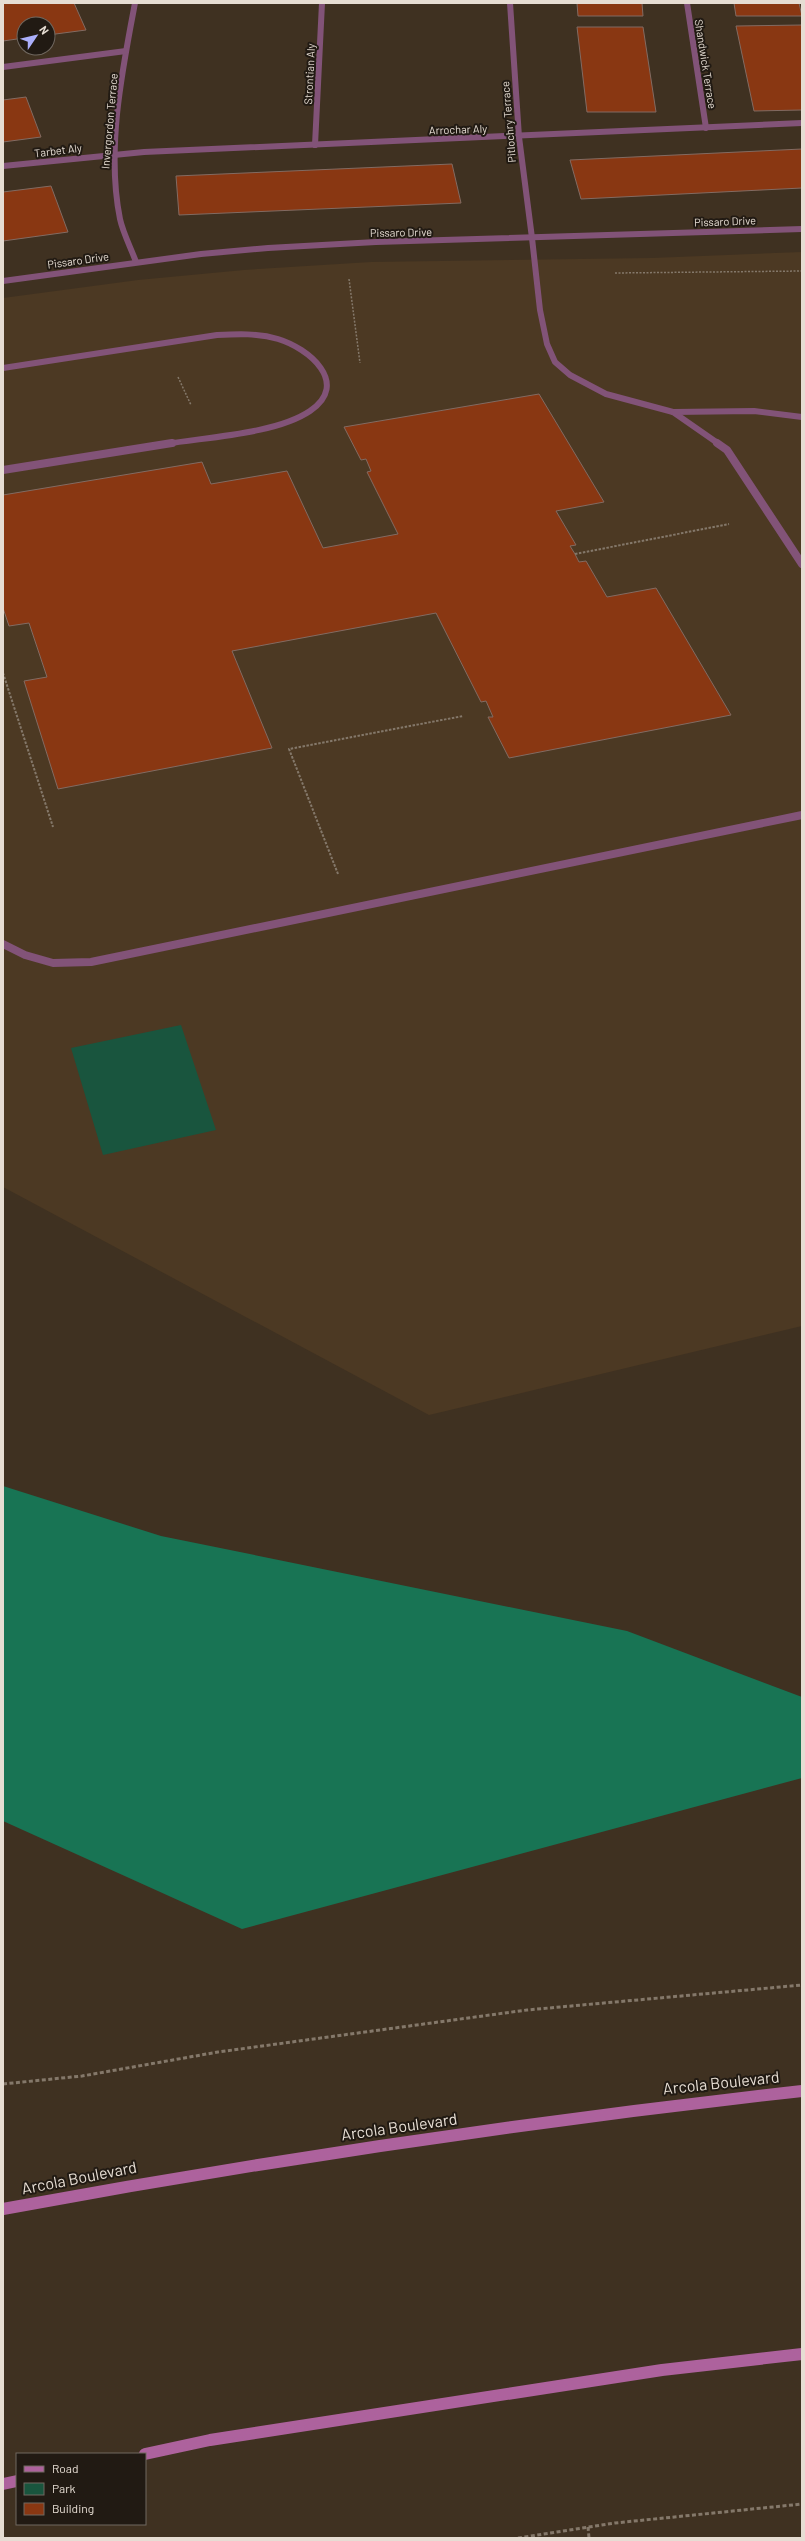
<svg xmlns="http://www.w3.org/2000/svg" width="805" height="2541" viewBox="0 0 805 2541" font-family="Barlow,sans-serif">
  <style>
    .built { fill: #4c3923 }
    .green { fill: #19553e }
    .forest { fill: #187454 }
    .building { fill: #893712; stroke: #826b62 }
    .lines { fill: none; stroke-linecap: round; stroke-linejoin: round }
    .path-far2 { stroke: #84786a; stroke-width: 1.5; stroke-dasharray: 2 1.5; stroke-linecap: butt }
    .path-far1 { stroke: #84786a; stroke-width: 2; stroke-dasharray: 2.5 1.5; stroke-linecap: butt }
    .path { stroke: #84786a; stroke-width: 3; stroke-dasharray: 4 2.5; stroke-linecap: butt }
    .service-far1 { stroke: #825378; stroke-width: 6 }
    .service { stroke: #825378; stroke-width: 8 }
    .minor { stroke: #825378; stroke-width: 6 }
    .secondary { stroke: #ad629d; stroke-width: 12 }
    .labels { text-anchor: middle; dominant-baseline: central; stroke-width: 4; stroke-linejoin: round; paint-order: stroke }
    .far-street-label { font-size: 11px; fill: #e6ddd3; stroke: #211a13 }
    .near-street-label { font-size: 16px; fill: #e6ddd3; stroke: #211a13 }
  </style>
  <rect width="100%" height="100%" fill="#3f3121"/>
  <path class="built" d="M802 252V1326L429 1415 3 1187V298L138 280 244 270 371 262 652 258Z"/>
  <path class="green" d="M181 1025 216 1130 103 1155 71 1048Z"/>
  <path class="forest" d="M3 1486 161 1536 627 1631 802 1697V1778L242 1929 3 1821Z"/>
  <g class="building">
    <path d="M3 3H74L86 30 48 35V24H24V38L3 41Z"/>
    <path d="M577 3H642L643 16H578Z"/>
    <path d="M734 3H799L802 16H736Z"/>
    <path d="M802 25V110L754 111 736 26Z"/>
    <path d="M577 27H643L656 112H587Z"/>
    <path d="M26 97 41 137 3 142V100Z"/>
    <path d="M802 149V188L581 199 570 160Z"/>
    <path d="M452 164 461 203 179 215 176 176Z"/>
    <path d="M51 186 68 232 3 241V192Z"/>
    <path d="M539 394 604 502 556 511 576 545 570 546 575 554 579 562 586 561 607 597 656 588 731 715 509 758 488 717H493L486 701 481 702 436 613 232 651 272 748 58 789 24 681 47 677 29 623 9 626 3 608V495L202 462 211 484 287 471 323 548 398 534 367 472 371 471 366 459 361 460 344 427Z"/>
  </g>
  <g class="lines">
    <g class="path-far2">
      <path d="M615 273 802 271"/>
      <path d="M349 279 360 363"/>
      <path d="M178 377 191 405"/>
    </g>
    <g class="path-far1">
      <path d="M575 554 729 524"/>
      <path d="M3 673 53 827"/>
      <path d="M338 874 289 749 463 716"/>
    </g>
    <g class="path">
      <path d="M3 2084 82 2076 218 2052 527 2010 802 1985"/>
      <path d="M588 2527 589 2538"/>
      <path d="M518 2538 615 2523 802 2504"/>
    </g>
    <g class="service-far1">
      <path d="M532 238 540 310 547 344 555 362 570 375 606 394 673 412 719 444"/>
      <path d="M3 368 217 335C237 334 258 333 278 339 308 348 351 383 310 411 276 434 207 437 166 444"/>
      <path d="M673 412 754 411 802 417"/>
    </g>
    <g class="service">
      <path d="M717 443 727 450 802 564"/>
      <path d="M3 470 172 443"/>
      <path d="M3 944 25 955 53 963 91 962 802 815"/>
    </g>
    <g class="minor">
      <path d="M135 3C122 71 106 150 120 219 123 233 131 248 136 262"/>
      <path d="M510 3 519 137 532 238"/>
      <path d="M687 3 706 128"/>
      <path d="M3 67 126 51"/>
      <path d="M315 145 322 3"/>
      <path d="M3 166 144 152 802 123"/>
      <path d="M3 281 201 254 268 248 376 242 802 229"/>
    </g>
    <g class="secondary">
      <path d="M3 2209C268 2160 534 2121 802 2091"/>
      <path d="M145 2454 210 2440 662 2370 802 2354"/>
      <path d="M3 2484 17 2481"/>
    </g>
  </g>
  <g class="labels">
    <g class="far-street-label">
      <text transform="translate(706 64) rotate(81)">Shandwick Terrace</text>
      <text transform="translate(309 74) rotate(-87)">Strontian Aly</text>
      <text transform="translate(109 121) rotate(-85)">Invergordon Terrace</text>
      <text transform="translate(508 122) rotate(-95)">Pitlochry Terrace</text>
      <text transform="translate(458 129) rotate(-2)">Arrochar Aly</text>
      <text transform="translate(58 150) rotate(-7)">Tarbet Aly</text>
      <text transform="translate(725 221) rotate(-2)">Pissaro Drive</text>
      <text transform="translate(401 232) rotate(-1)">Pissaro Drive</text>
      <text transform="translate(78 260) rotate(-8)">Pissaro Drive</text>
    </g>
    <g class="near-street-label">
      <text transform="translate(721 2082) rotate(-6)">Arcola Boulevard</text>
      <text transform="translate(399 2126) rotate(-8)">Arcola Boulevard</text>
      <text transform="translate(79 2177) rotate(-11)">Arcola Boulevard</text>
    </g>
  </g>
  <rect width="805" height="2541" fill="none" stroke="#e6ddd3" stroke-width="8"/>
  <rect x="16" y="2453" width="130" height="72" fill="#211a13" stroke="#706860"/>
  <rect x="24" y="2466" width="20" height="6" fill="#ad629d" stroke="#706860"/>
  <text x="52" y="2473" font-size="12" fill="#e6ddd3">Road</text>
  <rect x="24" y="2483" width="20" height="12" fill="#19553e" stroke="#706860"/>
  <text x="52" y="2493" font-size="12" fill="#e6ddd3">Park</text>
  <rect x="24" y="2503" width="20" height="12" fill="#893712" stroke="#706860"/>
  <text x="52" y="2513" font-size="12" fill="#e6ddd3">Building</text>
  <g transform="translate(36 36) rotate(55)"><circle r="19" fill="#211a13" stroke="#706860"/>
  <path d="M0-3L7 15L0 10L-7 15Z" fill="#abaffb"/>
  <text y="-6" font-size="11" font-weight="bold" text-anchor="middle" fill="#e6ddd3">N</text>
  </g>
</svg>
